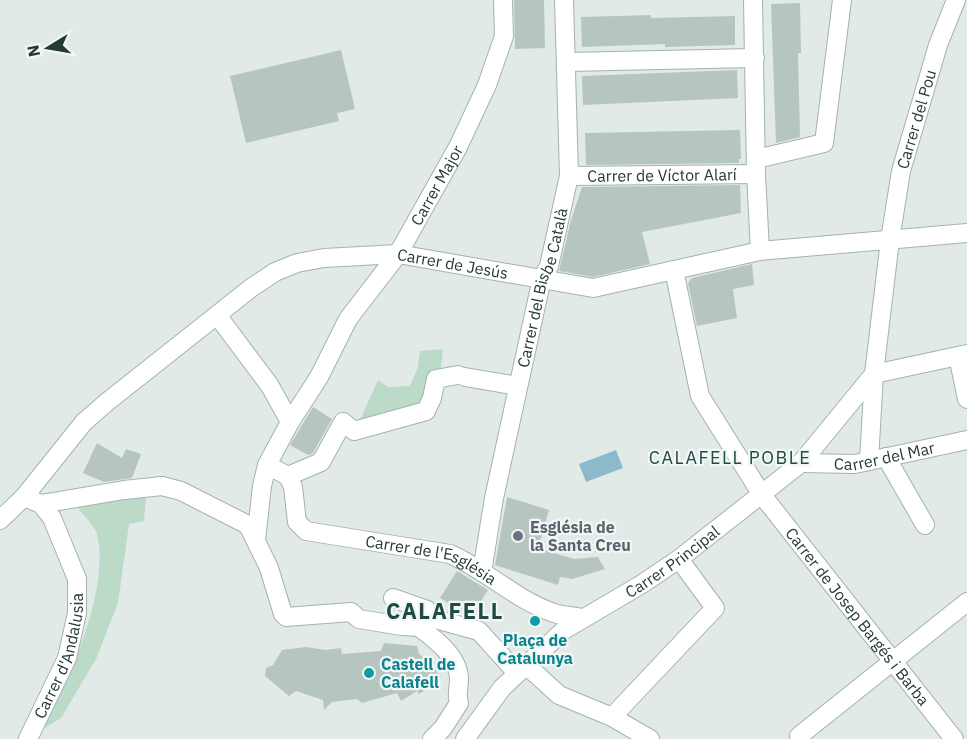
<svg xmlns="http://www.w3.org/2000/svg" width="967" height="739" viewBox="0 0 967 739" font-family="'IBM Plex Sans',sans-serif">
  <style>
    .green { fill: #bbdac7 }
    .water { fill: #8dbacb }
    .building { fill: #b7c5c1 }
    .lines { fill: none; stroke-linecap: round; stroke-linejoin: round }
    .street-casing { stroke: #a4b2ae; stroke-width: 20 }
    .secondary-casing { stroke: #a1b5b0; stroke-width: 20 }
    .street { stroke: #fff; stroke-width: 18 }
    .secondary { stroke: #fff; stroke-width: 18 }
    .worship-dot { fill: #6b7280; stroke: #f1f7f5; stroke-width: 2 }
    .culture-dot { fill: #0f9aa8; stroke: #f1f7f5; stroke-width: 2 }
    .labels { text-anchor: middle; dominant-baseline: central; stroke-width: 4.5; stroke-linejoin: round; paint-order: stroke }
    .street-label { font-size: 16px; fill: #233a36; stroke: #f1f7f5 }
    .worship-label { font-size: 16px; font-weight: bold; fill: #5b616d; stroke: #f1f7f5; text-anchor: start }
    .culture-label { font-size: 16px; font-weight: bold; fill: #0d838f; stroke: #f1f7f5 }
    .neighbourhood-label { font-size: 18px; letter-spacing: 1.5px; fill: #204a45; stroke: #f1f7f5 }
    .district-label { font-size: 22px; font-weight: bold; letter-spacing: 1.5px; fill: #204a45; stroke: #f1f7f5 }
  </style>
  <rect width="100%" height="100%" fill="#e1eae7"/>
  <g class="green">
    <path d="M443 349 441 368 428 375 427 393 417 406 360 420 378 380 388 387 410 386 418 367 420 351Z"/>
    <path d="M146 495 144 521 129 524 118 603 96 659 61 718 43 729C69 681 108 593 98 538 97 528 84 516 78 508L129 496Z"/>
  </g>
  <path class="water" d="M616 450 623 468 586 482 579 464Z"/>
  <g class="building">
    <path d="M514 0H544L545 48 515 49Z"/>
    <path d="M800 3 801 53H798L800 137 776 143 771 4Z"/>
    <path d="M651 15V18L735 16V45L665 47V44L582 47 581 17Z"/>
    <path d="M341 50 355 109 337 113 339 121 246 143 230 76Z"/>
    <path d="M737 70 738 98 583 105 582 76Z"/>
    <path d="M740 130 741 159H739V163L586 165 585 133Z"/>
    <path d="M740 185 741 213 642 232 650 264 593 277 559 271 571 220 582 187Z"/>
    <path d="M752 264 754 285 733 289 737 318 697 326 688 283 692 278Z"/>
    <path d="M313 407 332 419 313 453 308 455 290 445Z"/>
    <path d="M97 443 122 458 126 449 141 454 132 478 104 482 83 473Z"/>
    <path d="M507 497 549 510 538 548 574 559 598 557 605 569 572 579 560 577 558 585 495 565Z"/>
    <path d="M457 571 488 590 471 617 440 598Z"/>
    <path d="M384 643 417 646 419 654 431 664 441 677 428 685 430 687 419 694 417 691 401 701 397 693 362 703 357 699 332 702 324 710 323 700 296 691 289 696 265 676 266 668 273 665 282 650 306 647 325 650 341 648 342 654 381 651Z"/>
  </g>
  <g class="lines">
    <g class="street-casing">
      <g id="street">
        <path d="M753 0 756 174 760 251"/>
        <path d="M566 62 755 58"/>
        <path d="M757 159 824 143 842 0"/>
        <path id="s1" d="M569 176 756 174"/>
        <path id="s2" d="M674 270 700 396 762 495 954 739"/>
        <path d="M217 315 270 386 290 422"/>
        <path d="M958 356 967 399"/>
        <path d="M874 374 967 354"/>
        <path d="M465 377 518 386"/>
        <path d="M886 457 925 525"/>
        <path id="s3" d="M869 461 874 374 890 240 901 171 938 45 956 0"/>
        <path id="s4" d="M801 463 855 464 967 440"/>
        <path id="s5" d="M267 465 288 476 293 487 297 522 306 531 450 554C486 570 516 600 554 613 562 616 573 616 582 618"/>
        <path d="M288 476 321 462 343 422 354 431 426 411 432 398 436 379 458 375"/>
        <path d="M162 486 181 491 248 525 269 568 283 614 286 617 351 612 359 619 402 626 419 627"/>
        <path id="s6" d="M24 497 84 422 107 402 251 288 275 272 297 263 324 258 398 254 593 288 760 251 967 233"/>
        <path id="s7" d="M256 540 262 486 267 465 290 422 319 377 348 319 398 254 458 147 487 85 504 36 503 0"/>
        <path id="s8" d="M482 572 494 498 542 278 549 266 569 176 564 0"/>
        <path d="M393 598 427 610 439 620 479 631 517 673"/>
        <path d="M419 627C435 639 459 657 459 679 459 688 456 695 459 703L443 728 432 739"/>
        <path d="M526 665 559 695 612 717 650 739"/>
        <path d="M612 717 715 608 679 559"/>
        <path d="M799 736 967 602"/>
        <path id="s9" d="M28 739 67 658 77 613V579L52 518 41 504"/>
        <path id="s10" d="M465 739 502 688 564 630 642 584 679 559 801 463 874 374"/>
      </g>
    </g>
    <g class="secondary-casing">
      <path id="secondary" d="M0 520 24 497 41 504 124 490 162 486"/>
    </g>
    <use href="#street" class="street"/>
    <use href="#secondary" class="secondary"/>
  </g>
  <circle class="worship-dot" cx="518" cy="536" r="6"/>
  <g class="culture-dot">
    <circle cx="535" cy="621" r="6"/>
    <circle cx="369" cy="673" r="6"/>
  </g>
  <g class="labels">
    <g class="street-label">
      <text stroke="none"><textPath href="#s3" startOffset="346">Carrer del Pou</textPath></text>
      <text stroke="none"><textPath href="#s1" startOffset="93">Carrer de Víctor Alarí</textPath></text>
      <text stroke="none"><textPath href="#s7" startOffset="404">Carrer Major</textPath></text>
      <text stroke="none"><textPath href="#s6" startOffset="520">Carrer de Jesús</textPath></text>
      <text stroke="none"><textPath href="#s8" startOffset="291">Carrer del Bisbe Català</textPath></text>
      <text stroke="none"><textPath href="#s4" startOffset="84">Carrer del Mar</textPath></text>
      <text stroke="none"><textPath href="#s10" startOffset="276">Carrer Principal</textPath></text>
      <text stroke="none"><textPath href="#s5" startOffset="213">Carrer de l'Església</textPath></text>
      <text stroke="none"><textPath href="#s2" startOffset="400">Carrer de Josep Bargés i Barba</textPath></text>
      <text stroke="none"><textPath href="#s9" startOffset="90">Carrer d'Andalusia</textPath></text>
    </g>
    <g class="worship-label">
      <text x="530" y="527">Església de<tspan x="530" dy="18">la Santa Creu</tspan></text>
    </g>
    <g class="culture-label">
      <text x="535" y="640">Plaça de<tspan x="535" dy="18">Catalunya</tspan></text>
      <text x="381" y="664" text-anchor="start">Castell de<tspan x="381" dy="18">Calafell</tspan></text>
    </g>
    <g class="neighbourhood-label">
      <text x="730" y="457">CALAFELL POBLE</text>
    </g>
    <g class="district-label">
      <text x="445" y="610">CALAFELL</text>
    </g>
  </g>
  <g transform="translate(48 48) rotate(259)" stroke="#f1f7f5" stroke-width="4.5" paint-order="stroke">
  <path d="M0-4.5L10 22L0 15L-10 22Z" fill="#233a36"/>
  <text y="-9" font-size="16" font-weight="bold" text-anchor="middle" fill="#233a36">N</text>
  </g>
</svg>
